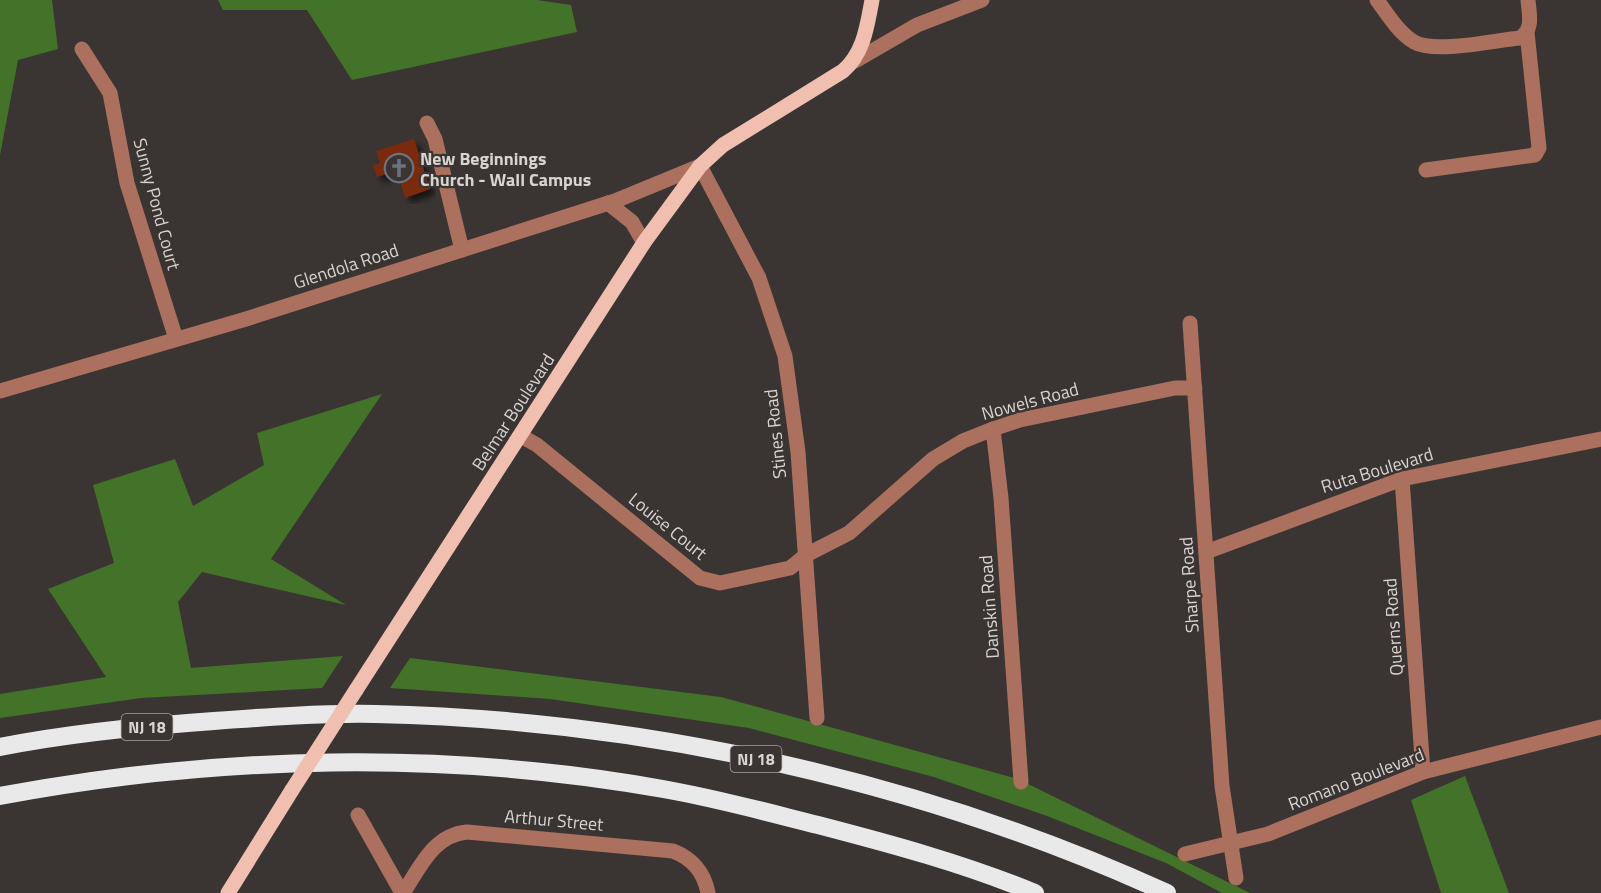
<svg xmlns="http://www.w3.org/2000/svg" width="1601" height="893" viewBox="0 0 1601 893" font-family="'Titillium Web',sans-serif">
  <style>
    .forest { fill: #427328 }
    .building { fill: #7a2a0b; filter: url(#shadow) }
    .lines { fill: none; stroke-linecap: round; stroke-linejoin: round }
    .minor { stroke: #ab705e; stroke-width: 15 }
    .major { stroke: #f0bfaf; stroke-width: 15 }
    .highway { stroke: #e9e9e9; stroke-width: 18 }
    .major-bridge { stroke: #f0bfaf; stroke-width: 15 }
    .labels { text-anchor: middle; dominant-baseline: central; stroke-width: 4.5; stroke-linejoin: round; paint-order: stroke }
    .shield { fill: #3a3532; stroke: #a8a4a2; stroke-width: 1.5 }
    .shield-label { font-size: 16px; font-weight: bold; fill: #d7d4d2 }
    .poi-label { font-size: 18px; font-weight: bold; fill: #d7d4d2; stroke: #3a3532; text-anchor: start }
    .street-label { font-size: 18px; fill: #d7d4d2; stroke: #3a3532 }
  </style>
  <defs>
    <filter id="shadow"><feDropShadow dx="5.5" dy="5.5" stdDeviation="3" flood-color="#0009"/></filter>
  </defs>
  <rect width="100%" height="100%" fill="#3a3532"/>
  <g class="forest">
    <path d="M0 0H52L58 49 18 60 0 155Z"/>
    <path d="M218 0H537L571 5 577 32 352 80 307 10H223Z"/>
    <path d="M382 394 271 559 346 605 202 572 178 602 191 668 343 656 322 688 141 698 0 718V694L106 677 48 589 114 563 93 485 175 459 193 506 264 465 257 433Z"/>
    <path d="M410 658 721 697 1018 779 1250 893H1222L1166 863 1047 816 934 777 749 728 550 699 390 688Z"/>
    <path d="M1465 776 1509 893H1441L1411 800Z"/>
  </g>
  <path class="building" d="M414 139 430 189 405 198 397 171 377 177 373 165 380 163 376 151Z"/>
  <g class="lines">
    <g class="minor">
      <path d="M1377 0C1388 15 1398 32 1414 42 1435 54 1496 40 1520 38 1534 29 1529 14 1528 0"/>
      <path d="M82 49 110 93 127 183 176 339"/>
      <path d="M855 61 917 25 982 0"/>
      <path d="M427 123 435 139 462 250"/>
      <path d="M1426 170 1535 155 1539 148 1527 32"/>
      <path d="M608 203 632 222 644 243"/>
      <path d="M1190 323 1222 786 1236 878"/>
      <path d="M0 391 246 319 615 201 700 166 759 278 785 356 798 452 817 718"/>
      <path d="M993 429 1001 498 1021 782"/>
      <path d="M521 436 537 445 700 578 720 583 790 568 806 555 849 533 933 459 963 441 993 429 1020 420 1175 388H1195"/>
      <path d="M1402 479 1423 772"/>
      <path d="M1206 552 1402 479 1601 439"/>
      <path d="M358 815 402 893"/>
      <path d="M1185 854 1268 834 1423 772 1601 727"/>
      <path d="M403 893C420 868 433 835 467 832L673 851C693 859 704 872 708 893"/>
    </g>
    <g class="major">
      <path d="M356 690 645 241 700 166 723 145 843 71C864 53 867 26 872 0"/>
      <path d="M228 893 292 790"/>
    </g>
    <g class="highway">
      <path d="M0 747C70 733 143 726 214 721 268 717 322 713 376 714 647 720 921 781 1167 893"/>
      <path d="M0 796C218 755 445 750 663 789 715 798 766 812 818 825 891 844 965 864 1035 893"/>
    </g>
    <path class="major-bridge" d="M292 790 356 690"/>
  </g>
  <defs>
    <g id="church-ring" transform="scale(1.5)"><circle r="9.5" fill="#3a3532" stroke="#6b7280" stroke-width="1.5"/><path d="M-1.2-6h2.4v3.5h3.3v2.4h-3.3V6h-2.4V-.1h-3.3v-2.4h3.3Z" fill="#6b7280"/></g>
  </defs>
  <g fill-rule="evenodd">
    <use href="#church-ring" x="399" y="168"/>
  </g>
  <g class="labels">
    <g class="shield">
      <rect x="121.5" y="714" width="51" height="26" rx="4.5"/>
      <rect x="730.5" y="746" width="51" height="26" rx="4.5"/>
    </g>
    <g class="shield-label">
      <text x="147" y="727">NJ 18</text>
      <text x="756" y="759">NJ 18</text>
    </g>
    <g class="poi-label">
      <text x="420" y="158">New Beginnings<tspan x="420" dy="21">Church - Wall Campus</tspan></text>
    </g>
    <g class="street-label">
      <text transform="translate(157 204) rotate(75)">Sunny Pond Court</text>
      <text transform="translate(346 266) rotate(-18)">Glendola Road</text>
      <text transform="translate(1030 401) rotate(-15)">Nowels Road</text>
      <text transform="translate(513 412) rotate(-57)">Belmar Boulevard</text>
      <text transform="translate(775 434) rotate(-96)">Stines Road</text>
      <text transform="translate(1377 470) rotate(-17)">Ruta Boulevard</text>
      <text transform="translate(668 526) rotate(39)">Louise Court</text>
      <text transform="translate(1189 585) rotate(-94)">Sharpe Road</text>
      <text transform="translate(989 607) rotate(-94)">Danskin Road</text>
      <text transform="translate(1393 627) rotate(-94)">Querns Road</text>
      <text transform="translate(1356 779) rotate(-21)">Romano Boulevard</text>
      <text transform="translate(554 820) rotate(5)">Arthur Street</text>
    </g>
  </g>
</svg>
